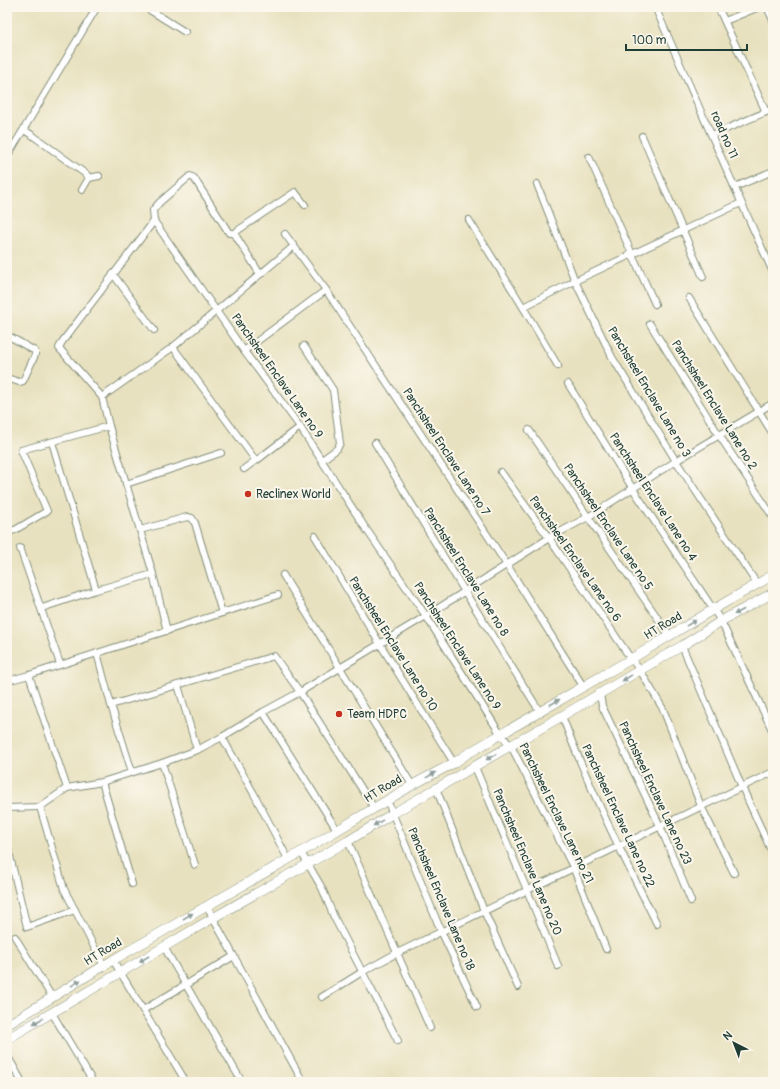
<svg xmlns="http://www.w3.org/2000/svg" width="780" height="1089" viewBox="0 0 780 1089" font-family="Pangolin,sans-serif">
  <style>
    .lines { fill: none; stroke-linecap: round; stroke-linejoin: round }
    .street-casing { stroke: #848f7a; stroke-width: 8 }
    .secondary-casing { stroke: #848f7a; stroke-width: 10 }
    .street { stroke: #fff; stroke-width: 6 }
    .secondary { stroke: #fff; stroke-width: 9 }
    .oneway { fill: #8f9e9a }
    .poi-dot { fill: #c8321e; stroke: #fbf7ec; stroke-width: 1.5 }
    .labels { text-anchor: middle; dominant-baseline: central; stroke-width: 4; stroke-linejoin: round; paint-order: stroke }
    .street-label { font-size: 12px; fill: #1f3d34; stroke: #fbf7ec }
    .poi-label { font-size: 12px; fill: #1f3d34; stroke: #fbf7ec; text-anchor: start }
  </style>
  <rect width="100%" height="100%" fill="#fbf7ec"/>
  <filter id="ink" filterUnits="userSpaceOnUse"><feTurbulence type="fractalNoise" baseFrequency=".025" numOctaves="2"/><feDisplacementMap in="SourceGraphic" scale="8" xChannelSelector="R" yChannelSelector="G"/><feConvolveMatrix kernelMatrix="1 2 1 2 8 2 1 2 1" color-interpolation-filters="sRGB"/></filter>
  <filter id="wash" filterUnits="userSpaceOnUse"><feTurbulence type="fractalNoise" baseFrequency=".012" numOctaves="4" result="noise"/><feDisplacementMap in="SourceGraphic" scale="16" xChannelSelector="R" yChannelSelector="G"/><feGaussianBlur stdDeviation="0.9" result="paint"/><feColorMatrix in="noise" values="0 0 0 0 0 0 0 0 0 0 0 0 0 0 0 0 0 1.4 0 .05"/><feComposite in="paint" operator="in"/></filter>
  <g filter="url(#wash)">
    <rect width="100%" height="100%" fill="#e8e1bf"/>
  </g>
  <g filter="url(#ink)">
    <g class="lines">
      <g class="street-casing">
        <g id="street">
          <path d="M145 7 185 32"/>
          <path d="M655 7C694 95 732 184 773 272"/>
          <path d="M718 7 766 112"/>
          <path d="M767 7 773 20"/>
          <path d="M725 21 759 7"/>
          <path d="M24 130 32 135 87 175 89 178 82 190"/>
          <path d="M712 135 773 109"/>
          <path d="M642 136 703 277"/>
          <path d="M7 157 97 7"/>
          <path d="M589 157 632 254 655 304"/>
          <path d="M89 178 99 176"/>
          <path d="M735 187 773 171"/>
          <path d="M741 203 575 281 612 357 676 461 757 584"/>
          <path d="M305 205 295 192 268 210 234 233H229L194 178 190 176 160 202 153 210 154 221 244 351 300 427 364 526 426 616 501 735 511 746 573 867 606 949"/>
          <path d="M469 220 523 307 558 366"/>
          <path d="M234 233 260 274"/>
          <path d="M285 234 326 290 507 565 583 686"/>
          <path d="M113 274 154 330"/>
          <path d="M689 298 773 434"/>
          <path d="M523 307 575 281 537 184"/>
          <path d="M650 324 719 435 773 517"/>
          <path d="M7 335 35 351V355L23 381 19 382 7 378"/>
          <path d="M304 346 333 390 340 443 337 449 322 460"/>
          <path d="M173 347 256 461 300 427"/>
          <path d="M244 351 326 290"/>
          <path d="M568 384 633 489 721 621 773 732"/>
          <path d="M102 397 59 348 62 342 154 221"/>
          <path d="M529 430 588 517 670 636"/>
          <path d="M52 442 96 590"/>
          <path d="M375 443 465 592 540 712"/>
          <path d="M244 469 256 460"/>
          <path d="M501 472 549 538 631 659 640 670 663 709 701 806 734 873"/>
          <path d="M126 484 221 453"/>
          <path d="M140 530 187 517 192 518 195 523 222 613"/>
          <path d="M7 532 15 530 47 511 21 450 109 426"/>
          <path d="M315 536 380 644 454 763"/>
          <path d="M20 548 60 664"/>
          <path d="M283 575 412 785"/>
          <path d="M42 608 96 590 153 574"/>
          <path d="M167 631 153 574 109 426 102 397 173 347 294 246"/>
          <path d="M682 646 742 787 770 848"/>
          <path d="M97 653 111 705 132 772"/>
          <path d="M29 675 67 788 102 782 162 763 197 750 222 737 263 712 300 692 426 616 549 538 588 517 676 461 773 403"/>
          <path d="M7 681 29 675 278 595"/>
          <path d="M178 685 197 750"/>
          <path d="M600 694 602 706 660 826 691 901"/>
          <path d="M111 705 274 656 300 692 374 808"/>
          <path d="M263 712 337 830"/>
          <path d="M562 716C589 788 623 856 657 924"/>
          <path d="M222 737 254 794 288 859"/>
          <path d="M162 763 195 865"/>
          <path d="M475 767 527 890 558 966"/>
          <path d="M102 782 132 884"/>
          <path d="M436 788 484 911 518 987"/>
          <path d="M387 800 441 931 477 1007"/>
          <path d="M40 807 64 889 104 966"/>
          <path d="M7 808 40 807 67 788"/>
          <path d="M348 841 430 1028"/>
          <path d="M7 844 27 927 75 910"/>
          <path d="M301 852 322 888 334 917 398 1041"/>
          <path d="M207 905 213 918 303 1082"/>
          <path d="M15 937 52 997"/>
          <path d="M164 947 242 1082"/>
          <path d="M113 960 186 1082"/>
          <path d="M322 997 362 972 397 953 773 772"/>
          <path d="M143 1010 234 956"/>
          <path d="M52 1013 93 1082"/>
          <path d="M7 1055 22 1082"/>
        </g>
      </g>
      <g class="secondary-casing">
        <g id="secondary">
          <path d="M7 1025 113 960 301 852 416 783 454 763 467 754 631 659 714 609 773 575"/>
          <path d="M7 1039 164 947 213 918 348 841 392 814 562 716 640 670 682 646 721 621 773 593"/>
        </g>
      </g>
      <use href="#street" class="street"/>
      <use href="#secondary" class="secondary"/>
    </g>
    <defs><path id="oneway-solid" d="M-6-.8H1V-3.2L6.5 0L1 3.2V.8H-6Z"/></defs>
    <g class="oneway">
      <use href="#oneway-solid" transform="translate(739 612) rotate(152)"/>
      <use href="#oneway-solid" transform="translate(691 623) rotate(-31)"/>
      <use href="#oneway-solid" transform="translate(627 678) rotate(148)"/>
      <use href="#oneway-solid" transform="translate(555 702) rotate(-30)"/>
      <use href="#oneway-solid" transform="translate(491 757) rotate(150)"/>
      <use href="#oneway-solid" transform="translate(431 775) rotate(-29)"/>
      <use href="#oneway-solid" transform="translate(378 823) rotate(149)"/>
      <use href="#oneway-solid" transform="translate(188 916) rotate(-30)"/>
      <use href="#oneway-solid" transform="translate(144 959) rotate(150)"/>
      <use href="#oneway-solid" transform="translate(76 983) rotate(-32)"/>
      <use href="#oneway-solid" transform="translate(38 1021) rotate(150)"/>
    </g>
  </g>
  <g class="poi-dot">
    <circle cx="248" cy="494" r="4"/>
    <circle cx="339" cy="714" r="4"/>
  </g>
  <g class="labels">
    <g class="street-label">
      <text transform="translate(724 135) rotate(66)">road no 11</text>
      <text transform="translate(277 376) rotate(55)">Panchsheel Enclave Lane no 9</text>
      <text transform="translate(649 392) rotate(59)">Panchsheel Enclave Lane no 3</text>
      <text transform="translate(714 405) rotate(58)">Panchsheel Enclave Lane no 2</text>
      <text transform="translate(446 452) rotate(57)">Panchsheel Enclave Lane no 7</text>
      <text transform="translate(653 497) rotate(57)">Panchsheel Enclave Lane no 4</text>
      <text transform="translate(608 527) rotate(56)">Panchsheel Enclave Lane no 5</text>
      <text transform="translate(575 559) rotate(55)">Panchsheel Enclave Lane no 6</text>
      <text transform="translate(466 572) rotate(58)">Panchsheel Enclave Lane no 8</text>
      <text transform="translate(663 626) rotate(-31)">HT Road</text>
      <text transform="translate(393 644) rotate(58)">Panchsheel Enclave Lane no 10</text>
      <text transform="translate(457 646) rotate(57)">Panchsheel Enclave Lane no 9</text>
      <text transform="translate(383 789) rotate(-31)">HT Road</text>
      <text transform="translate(655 793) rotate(65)">Panchsheel Enclave Lane no 23</text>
      <text transform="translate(556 813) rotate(64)">Panchsheel Enclave Lane no 21</text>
      <text transform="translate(618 816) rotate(65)">Panchsheel Enclave Lane no 22</text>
      <text transform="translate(527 862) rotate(67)">Panchsheel Enclave Lane no 20</text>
      <text transform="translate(441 899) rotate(67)">Panchsheel Enclave Lane no 18</text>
      <text transform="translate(103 952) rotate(-31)">HT Road</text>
    </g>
    <g class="poi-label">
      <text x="256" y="494">Reclinex World</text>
      <text x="347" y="714">Team HDPC</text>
    </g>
  </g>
  <rect width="780" height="1089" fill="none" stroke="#fbf7ec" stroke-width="24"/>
  <g transform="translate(734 1043) rotate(318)" stroke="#fbf7ec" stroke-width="3" paint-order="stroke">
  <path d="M0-3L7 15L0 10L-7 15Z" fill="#1f3d34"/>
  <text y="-6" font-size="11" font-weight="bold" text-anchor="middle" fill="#1f3d34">N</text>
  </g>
  <path d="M626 44v6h121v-6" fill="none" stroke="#1f3d34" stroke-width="2"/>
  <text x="632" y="44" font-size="12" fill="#1f3d34" stroke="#fbf7ec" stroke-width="3" paint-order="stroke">100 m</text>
</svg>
